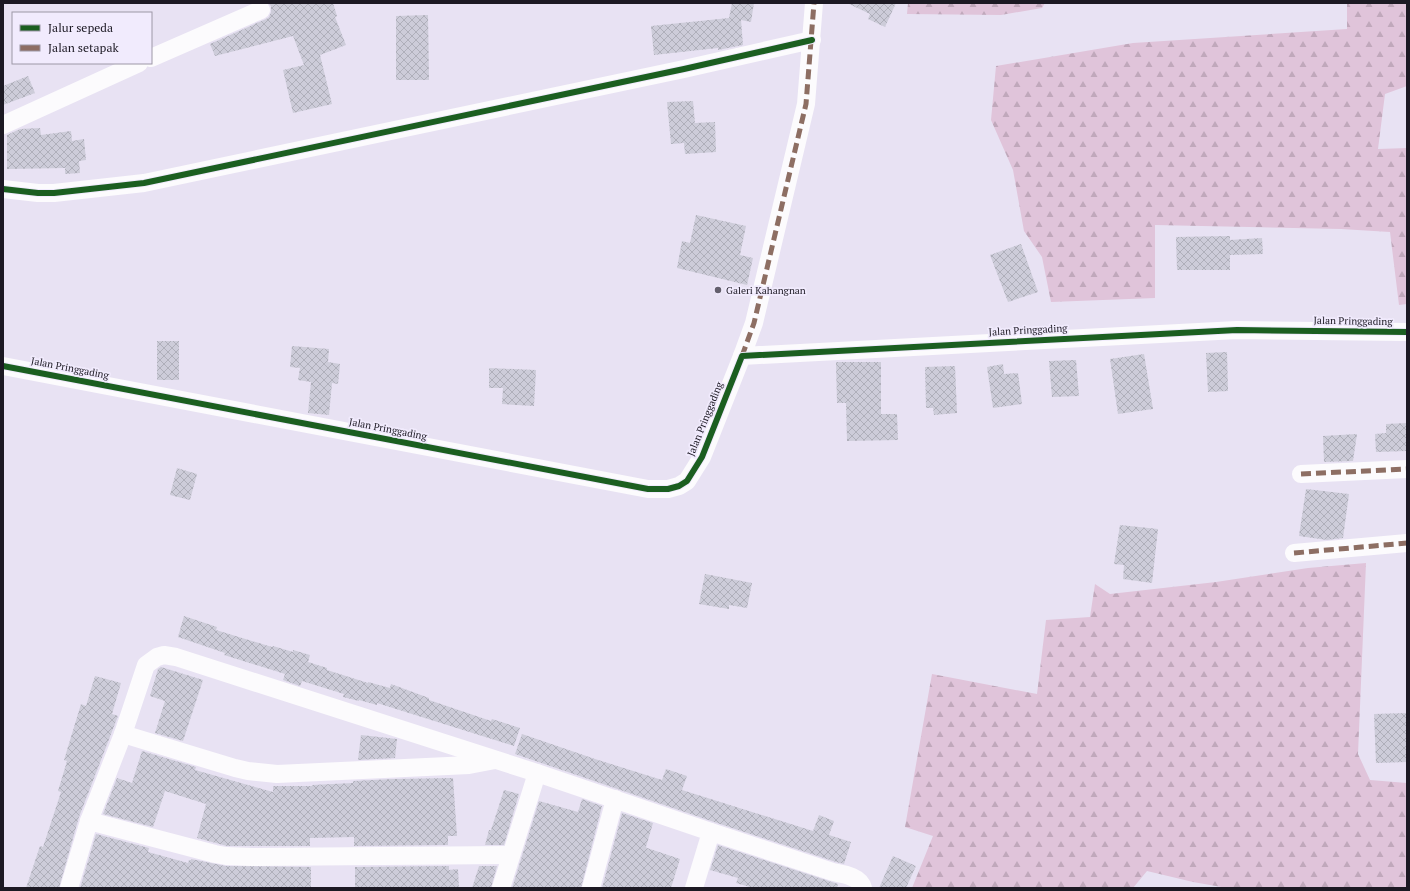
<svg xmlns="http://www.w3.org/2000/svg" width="1410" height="891" viewBox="0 0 1410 891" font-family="'PT Serif',serif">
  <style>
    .forest { fill: url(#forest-firs) }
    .building { fill: url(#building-cross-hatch) }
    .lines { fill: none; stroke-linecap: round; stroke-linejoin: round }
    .street { stroke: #fcfbfd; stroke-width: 18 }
    .quiet { stroke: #8d6e63; stroke-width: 5; stroke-dasharray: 10 5; stroke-linecap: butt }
    .cycleway-casing { stroke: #f1ebfd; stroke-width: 8 }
    .cycleway { stroke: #1b5e20; stroke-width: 6 }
    .poi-dot { fill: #635f6c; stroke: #f1ebfd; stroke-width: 1.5 }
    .labels { text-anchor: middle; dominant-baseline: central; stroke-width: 3.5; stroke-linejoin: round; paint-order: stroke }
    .poi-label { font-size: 10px; fill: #1c1923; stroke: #f1ebfd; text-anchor: start }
    .street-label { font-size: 10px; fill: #1c1923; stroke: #f1ebfd }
  </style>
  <defs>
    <pattern id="forest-firs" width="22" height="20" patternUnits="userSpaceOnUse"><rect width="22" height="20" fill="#e0c4da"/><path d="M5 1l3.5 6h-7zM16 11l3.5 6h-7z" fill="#c0a8bb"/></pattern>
    <pattern id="building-cross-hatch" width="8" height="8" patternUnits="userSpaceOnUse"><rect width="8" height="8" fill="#cdccd9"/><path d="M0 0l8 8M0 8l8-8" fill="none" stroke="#afafba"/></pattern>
  </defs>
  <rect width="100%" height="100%" fill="#e8e2f3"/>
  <g class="forest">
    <path d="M908 3H1045L1042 8 1001 15 907 14Z"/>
    <path d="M1347 3H1407V86L1385 94 1378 149 1407 148V304L1399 305 1390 232 1341 229 1155 225V298L1051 302 1042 257 1024 231 1013 170 991 120 996 66 1133 43 1347 29Z"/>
    <path d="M1366 563 1358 754 1370 780 1407 783V888H1227L1193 882 1147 871 1133 888H912L933 836 905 827 932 674 1037 694 1046 620 1090 617 1095 584 1110 594 1216 582 1308 568Z"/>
  </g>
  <g class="building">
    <path d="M268 3H333L337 16 335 17 346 45 320 55 332 104 293 113 283 70 304 65 293 36 215 56 210 44 266 19 269 17 271 12V6Z"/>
    <path d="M732 3H754L751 22 741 20 743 45 718 50V48L654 55 651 26 729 18Z"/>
    <path d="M847 3H896L885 27 868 19 870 14Z"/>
    <path d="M428 15 429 80H396V16Z"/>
    <path d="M28 76 35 93 3 105V86Z"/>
    <path d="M693 101 695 123 715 122 716 152 685 154 684 143 671 144 667 102Z"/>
    <path d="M40 128 41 135 71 131 72 141 84 139 86 160 79 161 80 173 65 174V168L7 169V135L20 129Z"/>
    <path d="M696 215 746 226 740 255 753 258 747 285 677 268 682 241 690 243Z"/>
    <path d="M1230 236V240L1262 238 1263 254 1230 255V270H1177L1176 237Z"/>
    <path d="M1021 244 1038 292 1008 302 990 255Z"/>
    <rect x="157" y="341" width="22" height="39"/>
    <path d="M292 346 329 349 328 362 340 364 338 384 332 383 329 415 308 413 311 382 298 380 300 368 290 367Z"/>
    <path d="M1227 352 1228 391 1208 392 1206 353Z"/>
    <path d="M1144 354 1153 409 1118 414 1110 359Z"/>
    <path d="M1076 360 1079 396 1052 397 1049 361Z"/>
    <path d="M836 362H881V414H897L898 440 847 441 846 403H837Z"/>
    <path d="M1003 364 1004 374 1018 373 1022 404 993 408 987 367Z"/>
    <path d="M955 366 957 413 934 415 933 408H926L925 367Z"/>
    <path d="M489 368 536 370 534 406 502 404 503 388H489Z"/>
    <path d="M1407 423V451L1376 452 1375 434 1386 433V424Z"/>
    <path d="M1357 434 1353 461 1324 462 1323 436Z"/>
    <path d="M177 468 197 474 190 500 170 495Z"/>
    <path d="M1306 489 1349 494 1343 538 1327 540 1299 536Z"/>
    <path d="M1120 525 1158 529 1152 583 1123 579 1124 565 1114 564Z"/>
    <path d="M705 574 752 583 747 608 729 605V609L699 604Z"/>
    <path d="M184 616 217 627 216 630 272 647 273 646 293 652V650L310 655 308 662 327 668V670L368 683V682L390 688 391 684 429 698V700L491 721 492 719 520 728 514 746 377 703V705L359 700V701L343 697 344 694 302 681 300 686 283 680 285 674 224 655 225 653 178 637Z"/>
    <path d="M161 667 203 680 183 741 155 733 165 701 150 696 158 669Z"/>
    <path d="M95 676 121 683 112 714 118 716 79 817 59 888H26L40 846 43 847 61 792 58 791 67 761 64 760 81 704 86 706Z"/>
    <path d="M1407 713V762L1376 763 1374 714Z"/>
    <path d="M522 734 595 759 662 780 666 769 687 776 682 790 813 831 819 815 834 821 829 835 851 842 844 864 836 862 714 822 515 754Z"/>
    <path d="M361 735 397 739 395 758 358 760Z"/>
    <path d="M142 751 196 767 195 770 273 792V786H312V785L353 783V781L393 779 453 778 457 836H448V845L354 846V837L310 838V846H227L197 838 206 804 165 791 153 827 103 814 117 778 132 783Z"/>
    <path d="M504 790 519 794 504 845H485L489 830H491Z"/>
    <path d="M582 799 602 806 581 888H512L539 801 578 812Z"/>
    <path d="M622 813 653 823 646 847 647 848 680 859 671 888H602Z"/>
    <path d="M96 834 149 848 148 852 188 863 189 860H191V859L226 866 311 867V888H80Z"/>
    <path d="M718 845 838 884 837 888H753L736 883 738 878 710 870Z"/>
    <path d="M893 856 916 866 906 888H879Z"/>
    <path d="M449 866V870L458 869 459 888H355V867Z"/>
    <path d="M479 866H497L491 888H472Z"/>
  </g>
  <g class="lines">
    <g class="street">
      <path d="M151 58 261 10"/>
      <path d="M3 125 139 63"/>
      <path d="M3 189 38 193H54L144 183 684 69 812 40"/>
      <path d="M742 356 754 323 806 104 814 3"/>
      <path d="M3 366 648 489H668L679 486 687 481 702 457 742 356 1237 330 1407 332"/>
      <path d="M1301 474 1407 469"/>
      <path d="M1294 553 1407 543"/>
      <path d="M123 734 235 768 248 771 277 774 469 765 495 760"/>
      <path d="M89 821 215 854 226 856 252 857 511 855"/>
      <path d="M69 888 89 821 123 734 146 665 157 657 164 655 176 657 537 773"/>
      <path d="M501 888 537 773 711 832 833 872C843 874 860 876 863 888"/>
      <path d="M591 888 615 799"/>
      <path d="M694 888 711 832"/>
    </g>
    <g class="quiet">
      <path d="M742 356 754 323 806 104 814 3"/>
      <path d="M1301 474 1407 469"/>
      <path d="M1294 553 1407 543"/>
    </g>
    <g class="cycleway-casing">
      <g id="cycleway">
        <path d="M3 189 38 193H54L144 183 684 69 812 40"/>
        <path d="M3 366 648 489H668L679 486 687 481 702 457 742 356 1237 330 1407 332"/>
      </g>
    </g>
    <use href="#cycleway" class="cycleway"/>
  </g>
  <circle class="poi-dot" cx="718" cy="290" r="4"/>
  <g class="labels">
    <g class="poi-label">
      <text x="726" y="290">Galeri Kahangnan</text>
    </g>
    <g class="street-label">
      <text transform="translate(1353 321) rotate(1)">Jalan Pringgading</text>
      <text transform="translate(1028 330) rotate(-3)">Jalan Pringgading</text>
      <text transform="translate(70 368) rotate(11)">Jalan Pringgading</text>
      <text transform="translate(705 419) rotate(-68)">Jalan Pringgading</text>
      <text transform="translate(388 429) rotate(11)">Jalan Pringgading</text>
    </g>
  </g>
  <rect width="1410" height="891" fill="none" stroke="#1c1923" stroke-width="8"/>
  <rect x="12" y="12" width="140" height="52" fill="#f1ebfd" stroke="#9c97a6"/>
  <rect x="20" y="25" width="20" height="6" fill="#1b5e20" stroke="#9c97a6"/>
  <text x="48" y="32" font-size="12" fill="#1c1923">Jalur sepeda</text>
  <rect x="20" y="45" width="20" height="6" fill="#8d6e63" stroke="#9c97a6"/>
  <text x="48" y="52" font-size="12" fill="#1c1923">Jalan setapak</text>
</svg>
